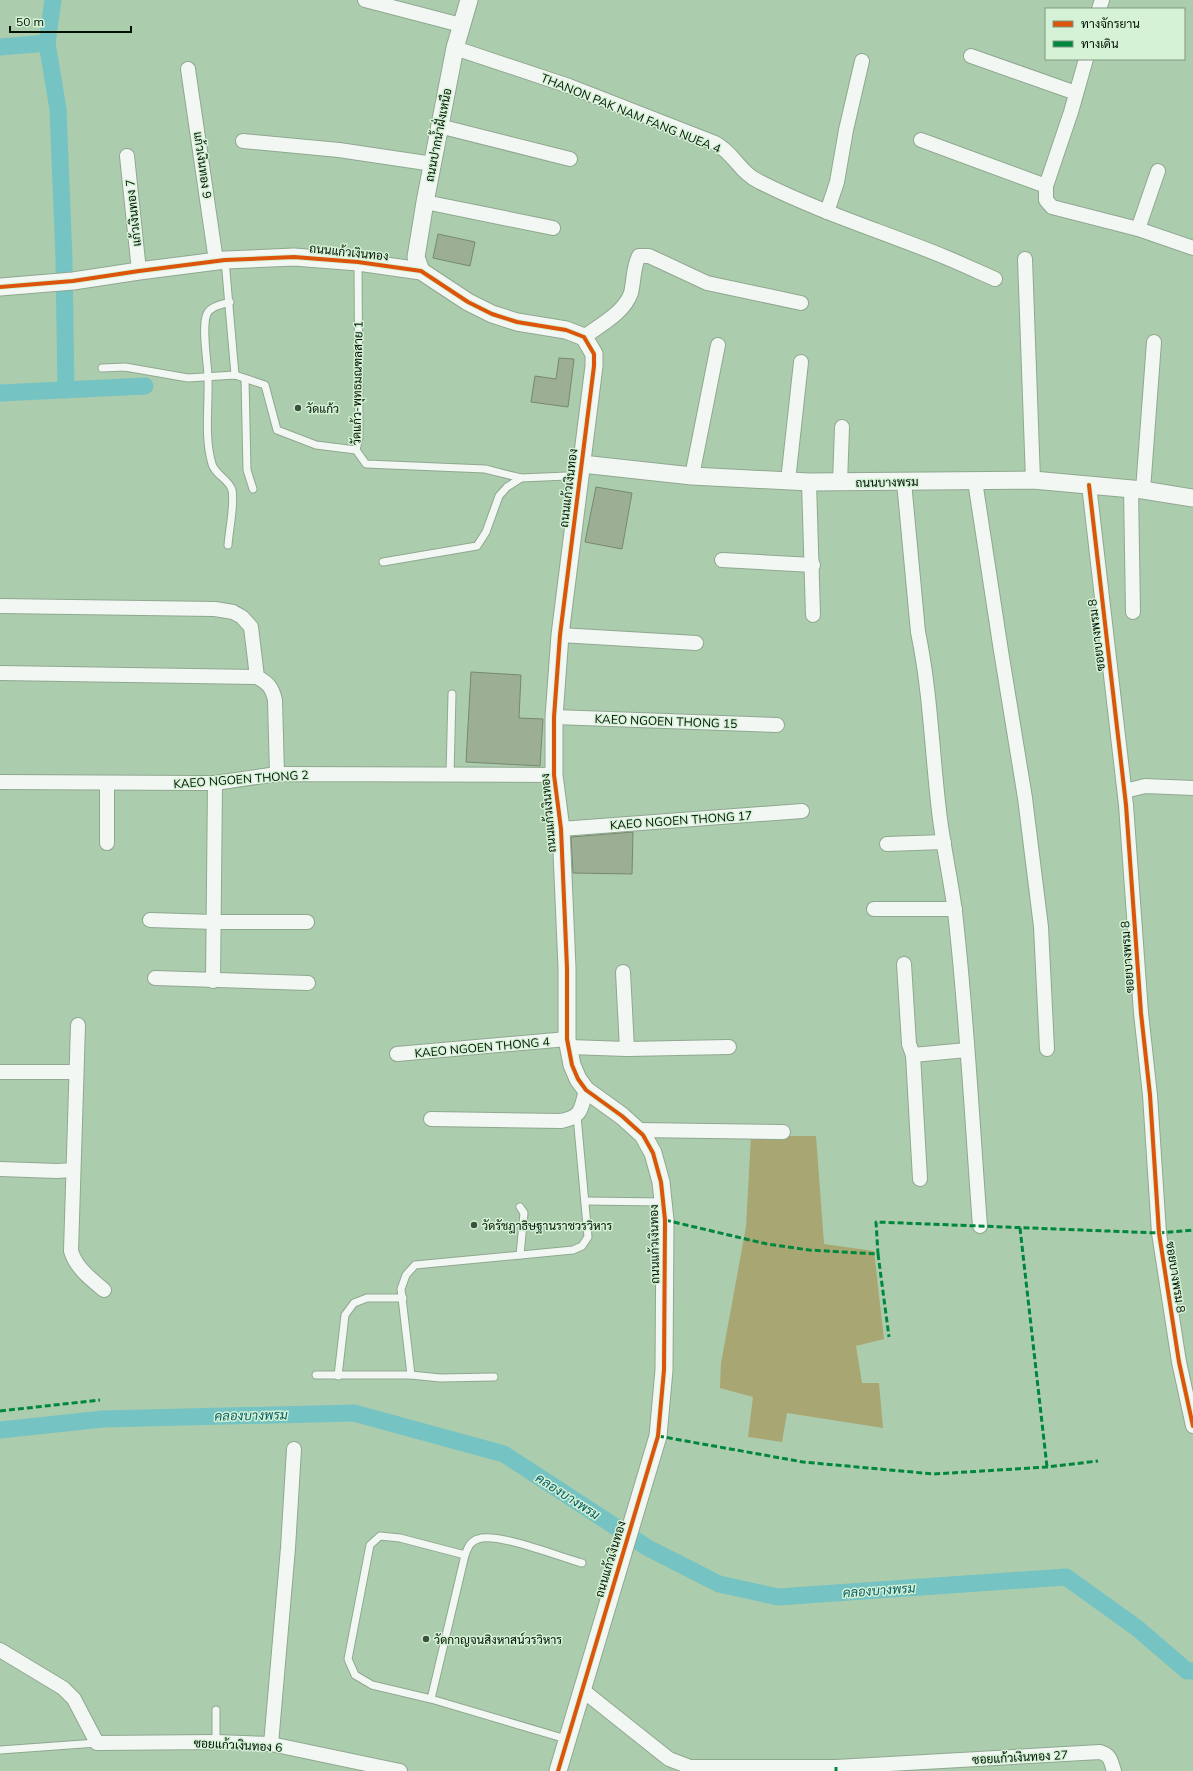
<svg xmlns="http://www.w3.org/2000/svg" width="1193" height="1771" viewBox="0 0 1193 1771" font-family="Mulish,Sarabun,sans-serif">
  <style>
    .forest { fill: #a8a673 }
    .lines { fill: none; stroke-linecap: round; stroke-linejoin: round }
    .canal { stroke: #75c3c2; stroke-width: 17 }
    .building { fill: #9caf95; stroke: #76896e }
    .service-casing { stroke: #8fa890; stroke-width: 9 }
    .minor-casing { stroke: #8fa890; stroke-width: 16 }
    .tertiary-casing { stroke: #8fa890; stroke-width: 19 }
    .service { stroke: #f3f7f3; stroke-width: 7 }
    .minor { stroke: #f3f7f3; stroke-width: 14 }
    .tertiary { stroke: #f3f7f3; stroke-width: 17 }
    .quiet { stroke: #00873e; stroke-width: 3; stroke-dasharray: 6 3; stroke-linecap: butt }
    .cycleway-casing { stroke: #d5f2d6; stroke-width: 6 }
    .cycleway { stroke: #dc550b; stroke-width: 4 }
    .poi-dot { fill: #3c523e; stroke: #d5f2d6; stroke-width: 1.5 }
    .labels { text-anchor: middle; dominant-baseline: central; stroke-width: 3; stroke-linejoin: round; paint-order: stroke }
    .street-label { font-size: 12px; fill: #001101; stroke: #d5f2d6 }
    .poi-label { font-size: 12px; fill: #001101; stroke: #d5f2d6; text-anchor: start }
    .water-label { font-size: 13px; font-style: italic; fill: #055e67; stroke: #d5f2d6 }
  </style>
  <rect width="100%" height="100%" fill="#acccae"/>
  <path class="forest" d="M751 1136H816L824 1244 874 1251 884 1339 856 1346 862 1383H879L883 1428 787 1413 782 1442 748 1437 753 1397 720 1388 721 1363 746 1227Z"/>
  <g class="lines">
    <g class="canal">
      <path d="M53 0 47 43 58 109 64 260 66 390"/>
      <path d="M0 47 47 43"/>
      <path d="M0 393 145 386"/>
      <path d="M0 1430 103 1419 354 1413 504 1454 648 1548 719 1584 778 1597 1066 1577 1137 1628 1187 1671H1193"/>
    </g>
  </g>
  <g class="building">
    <path d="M438 234 475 242 470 266 433 258Z"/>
    <path d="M559 358 574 359 568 407 531 402 535 376 556 379Z"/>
    <path d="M596 487 632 493 622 549 585 542Z"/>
    <path d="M471 672 521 675 519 718 543 719 540 766 466 762Z"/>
    <path d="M633 832 632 874 573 873 571 837Z"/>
  </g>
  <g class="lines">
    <g class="service-casing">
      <g id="service">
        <path d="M225 260 235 375"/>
        <path d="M358 262 359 437 356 450 366 464 485 469 521 478"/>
        <path d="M102 368 125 367 188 378 235 375 265 385 277 430 316 445 356 450"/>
        <path d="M245 379 247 470 253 489"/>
        <path d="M228 545C229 530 235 504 232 490 229 479 215 475 212 464 204 437 209 406 208 378 208 363 201 327 207 314 211 306 221 305 230 302"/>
        <path d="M383 562 477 546 486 532 499 496 507 487 521 478 567 476 580 477"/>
        <path d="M450 775 452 694"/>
        <path d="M585 1201 663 1202"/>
        <path d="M520 1255 524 1213 520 1207"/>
        <path d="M316 1375H411"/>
        <path d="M338 1376 345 1315 354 1303 367 1298H403"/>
        <path d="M494 1377 440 1378 411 1375 401 1289 406 1275 415 1265 573 1250 582 1246 588 1237 577 1116"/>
        <path d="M431 1699 372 1685 355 1675 348 1659 370 1545 380 1536 400 1538 465 1555"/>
        <path d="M566 1739 431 1699 465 1555C468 1548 470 1541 478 1539 497 1532 560 1557 582 1563"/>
        <path d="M216 1742V1710"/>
        <path d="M0 1750 97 1743"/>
      </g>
    </g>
    <g class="minor-casing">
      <g id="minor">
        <path d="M365 0 461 25"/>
        <path d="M1099 9 1102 0"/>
        <path d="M455 48 569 86 715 143C734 153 740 173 760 182 819 212 884 232 945 257 962 264 979 272 995 279"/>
        <path d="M971 56 1076 93"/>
        <path d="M1086 59 1071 112 1046 186V200L1052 207 1138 229 1193 248"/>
        <path d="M188 69 216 261"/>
        <path d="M439 126 570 159"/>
        <path d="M921 140 1046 186"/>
        <path d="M243 141 339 150 433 164"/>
        <path d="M127 156 139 271"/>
        <path d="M425 202 553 228"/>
        <path d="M827 212 837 182 846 130 862 61"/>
        <path d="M1138 229 1158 171"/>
        <path d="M1025 259 1033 480"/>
        <path d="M584 337C600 325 624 313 631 293 634 281 633 267 639 256H649L707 283 801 303"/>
        <path d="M692 476 718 345"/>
        <path d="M788 481 801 362"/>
        <path d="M975 481 1001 651 1025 798 1041 927 1047 1049"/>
        <path d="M809 482 813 615"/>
        <path d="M904 482 918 632C931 694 932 757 940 819 944 850 951 881 955 912 967 1016 972 1121 980 1226"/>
        <path d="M840 483 842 427"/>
        <path d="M1089 485 1126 805 1141 1013 1150 1095 1159 1233 1179 1362 1193 1426"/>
        <path d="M1131 489 1133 612"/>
        <path d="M1143 490 1154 342"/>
        <path d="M722 560 813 565"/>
        <path d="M0 606 215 609 233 612 242 617 251 627 257 677C268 683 272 687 275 700L277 774"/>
        <path d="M560 635 696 643"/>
        <path d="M0 673 257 677"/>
        <path d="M554 717 777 725"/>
        <path d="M0 782 198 783H215L277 774 554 775"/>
        <path d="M107 784V843"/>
        <path d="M1125 791 1145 786 1193 788"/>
        <path d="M561 829 802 811"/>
        <path d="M887 844 944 842"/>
        <path d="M874 909H955"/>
        <path d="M150 920 214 922H307"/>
        <path d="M904 964 909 1044 913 1055 967 1050"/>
        <path d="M623 972 627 1049"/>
        <path d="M155 978 308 983"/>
        <path d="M213 981 215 783"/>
        <path d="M78 1025 71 1251C76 1268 91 1279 104 1290"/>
        <path d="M569 1047 627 1049 729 1047"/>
        <path d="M397 1054 567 1039"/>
        <path d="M913 1055 920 1179"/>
        <path d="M0 1072H75"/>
        <path d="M431 1119 561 1121C582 1117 581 1109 586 1090"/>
        <path d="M637 1130 783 1132"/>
        <path d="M0 1169 57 1171 73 1170"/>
        <path d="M0 1650 63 1688 74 1699 97 1743 216 1742 271 1744 400 1771"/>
        <path d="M581 1689 669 1759 690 1767H836L1100 1752C1111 1755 1111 1762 1114 1771"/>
        <path d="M271 1744 288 1548 294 1449"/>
      </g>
    </g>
    <g class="tertiary-casing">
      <g id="tertiary">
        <path d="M421 271 416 257 425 202 455 48 469 0"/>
        <path d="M0 287 73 281 139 271 225 260 294 257 358 262 421 271 468 302 492 314 517 322 566 330 584 337 594 354V366L560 635 554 717V775L561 829 567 968V1039L572 1065 578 1079 586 1090 622 1116 643 1135 653 1153 661 1182 665 1220 664 1370 658 1436 558 1771"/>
        <path d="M582 464 692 476 809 482 1033 480 1143 490 1193 498"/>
      </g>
    </g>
    <use href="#service" class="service"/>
    <use href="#minor" class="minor"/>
    <use href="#tertiary" class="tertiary"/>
    <g class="quiet">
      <path d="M665 1220 767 1244 809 1250 878 1254 876 1222 1159 1233 1193 1230"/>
      <path d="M1020 1228 1047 1467"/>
      <path d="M878 1254 889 1337"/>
      <path d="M0 1411 100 1400"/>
      <path d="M658 1436 803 1462 934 1474 1047 1467 1098 1461"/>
      <path d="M836 1767V1771"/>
    </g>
    <g class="cycleway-casing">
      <g id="cycleway">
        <path d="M0 287 73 281 139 271 225 260 294 257 358 262 421 271 468 302 492 314 517 322 566 330 584 337 594 354V366L560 635 554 717V775L561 829 567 968V1039L572 1065 578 1079 586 1090 622 1116 643 1135 653 1153 661 1182 665 1220 664 1370 658 1436 558 1771"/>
        <path d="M1089 485 1126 805 1141 1013 1150 1095 1159 1233 1179 1362 1193 1426"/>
      </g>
    </g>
    <use href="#cycleway" class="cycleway"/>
  </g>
  <g class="poi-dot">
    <circle cx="298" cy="408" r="4"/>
    <circle cx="474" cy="1225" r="4"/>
    <circle cx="426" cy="1639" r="4"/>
  </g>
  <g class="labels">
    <g class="street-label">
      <text transform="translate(631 113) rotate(22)">THANON PAK NAM FANG NUEA 4</text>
      <text transform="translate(438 135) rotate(-79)">ถนนปากน้ำฝั่งเหนือ</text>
      <text transform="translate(203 165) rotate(82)">แก้วเงินทอง 9</text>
      <text transform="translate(133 213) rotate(-96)">แก้วเงินทอง 7</text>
      <text transform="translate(349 252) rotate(6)">ถนนแก้วเงินทอง</text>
      <text transform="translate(357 383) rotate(-89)">วัดแก้ว-พุทธมณฑลสาย 1</text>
      <text transform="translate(887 482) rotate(-1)">ถนนบางพรม</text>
      <text transform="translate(568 488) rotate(-83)">ถนนแก้วเงินทอง</text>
      <text transform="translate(1096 635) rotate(-97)">ซอยบางพรม 8</text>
      <text transform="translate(666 721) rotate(2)">KAEO NGOEN THONG 15</text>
      <text transform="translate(241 779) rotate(-4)">KAEO NGOEN THONG 2</text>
      <text transform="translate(548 813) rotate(-95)">ถนนแก้วเงินทอง</text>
      <text transform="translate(681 820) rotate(-4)">KAEO NGOEN THONG 17</text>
      <text transform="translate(1127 957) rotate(-94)">ซอยบางพรม 8</text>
      <text transform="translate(482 1047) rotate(-5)">KAEO NGOEN THONG 4</text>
      <text transform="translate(654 1244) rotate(-91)">ถนนแก้วเงินทอง</text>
      <text transform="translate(1176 1277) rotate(81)">ซอยบางพรม 8</text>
      <text transform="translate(610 1559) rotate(-73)">ถนนแก้วเงินทอง</text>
      <text transform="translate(238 1745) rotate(3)">ซอยแก้วเงินทอง 6</text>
      <text transform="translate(1020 1757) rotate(-3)">ซอยแก้วเงินทอง 27</text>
    </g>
    <g class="poi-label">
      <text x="306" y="408">วัดแก้ว</text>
      <text x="482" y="1225">วัดรัชฎาธิษฐานราชวรวิหาร</text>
      <text x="434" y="1639">วัดกาญจนสิงหาสน์วรวิหาร</text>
    </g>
    <g class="water-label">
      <text transform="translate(251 1415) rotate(-1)">คลองบางพรม</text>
      <text transform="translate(568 1496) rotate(33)">คลองบางพรม</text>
      <text transform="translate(879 1590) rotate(-4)">คลองบางพรม</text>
    </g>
  </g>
  <rect x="1045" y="8" width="140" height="52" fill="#d5f2d6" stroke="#809881"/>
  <rect x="1053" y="21" width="20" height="6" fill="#dc550b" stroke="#809881"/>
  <text x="1081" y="28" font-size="12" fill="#001101">ทางจักรยาน</text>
  <rect x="1053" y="41" width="20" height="6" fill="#00873e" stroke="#809881"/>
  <text x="1081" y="48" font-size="12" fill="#001101">ทางเดิน</text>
  <path d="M10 26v6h121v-6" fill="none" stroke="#001101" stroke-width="2"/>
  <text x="16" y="26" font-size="12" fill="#001101" stroke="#d5f2d6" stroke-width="3" paint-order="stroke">50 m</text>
</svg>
